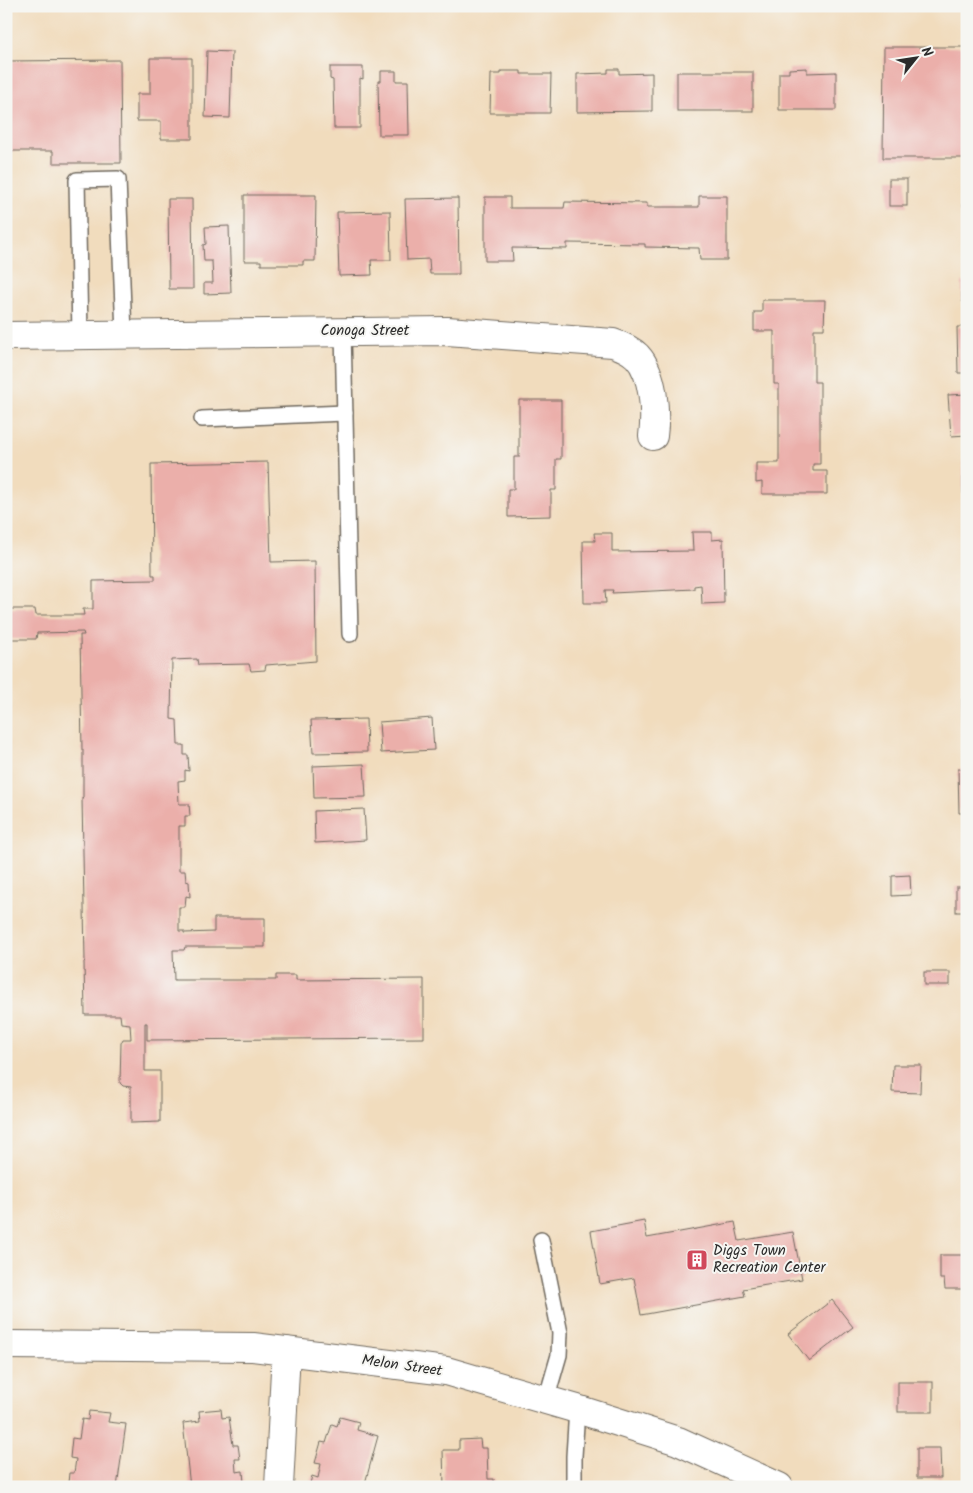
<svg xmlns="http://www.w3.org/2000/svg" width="973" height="1493" viewBox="0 0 973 1493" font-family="Kalam,sans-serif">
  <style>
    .building { fill: #ebafaa }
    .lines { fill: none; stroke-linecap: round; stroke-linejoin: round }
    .lane-casing { stroke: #70695e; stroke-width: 18 }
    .street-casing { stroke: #70695e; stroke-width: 30 }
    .lane { stroke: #fff; stroke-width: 15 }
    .street { stroke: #fff; stroke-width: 28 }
    .labels { text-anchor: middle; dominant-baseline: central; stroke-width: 4; stroke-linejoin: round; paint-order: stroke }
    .street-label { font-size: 15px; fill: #2b2b2b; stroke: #f6f6f2 }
    .poi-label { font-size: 15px; fill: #2b2b2b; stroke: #f6f6f2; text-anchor: start }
  </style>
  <rect width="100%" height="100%" fill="#f6f6f2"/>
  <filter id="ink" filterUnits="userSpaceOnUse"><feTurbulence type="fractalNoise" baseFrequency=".02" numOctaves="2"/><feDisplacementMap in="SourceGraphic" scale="10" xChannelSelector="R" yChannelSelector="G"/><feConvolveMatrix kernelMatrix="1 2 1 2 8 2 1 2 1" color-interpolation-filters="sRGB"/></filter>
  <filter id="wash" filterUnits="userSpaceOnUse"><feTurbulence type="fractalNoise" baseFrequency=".0096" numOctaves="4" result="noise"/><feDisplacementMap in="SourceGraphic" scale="20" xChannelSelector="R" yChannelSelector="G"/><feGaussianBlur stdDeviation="1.12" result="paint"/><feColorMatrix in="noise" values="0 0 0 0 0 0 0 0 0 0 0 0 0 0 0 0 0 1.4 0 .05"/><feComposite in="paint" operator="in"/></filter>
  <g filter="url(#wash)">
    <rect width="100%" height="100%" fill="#f1dcbd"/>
    <g id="blocks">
      <g class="building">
        <path d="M884 47H967V158H883Z"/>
        <path d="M207 51 232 52 230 118 205 117Z"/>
        <path d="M150 58H192V139H161V121H137V94H150Z"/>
        <path d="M120 60 121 163H53V151H6V61Z"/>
        <path d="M330 67H363V79L360 78V128H334L333 80 330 79Z"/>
        <path d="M807 68V73L836 72V110H779V73H789V69Z"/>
        <path d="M608 69H619V74L652 73V111L577 112V74L608 73Z"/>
        <path d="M381 71H396V81H408L409 135H379L378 81H381Z"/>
        <path d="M501 71H521V74H551L550 113H490L491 74H501Z"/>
        <rect x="677" y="72" width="76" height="39"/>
        <rect x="889" y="179" width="18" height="27"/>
        <rect x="963" y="188" width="4" height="18"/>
        <path d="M244 195H316L315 261H303V265H261V261H244Z"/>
        <path d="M699 196H727V260H700L699 248 645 247V244L567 243V249L512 248 513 261H485V197H510V208H564L565 202 647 203V207H699Z"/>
        <path d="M458 198 459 274H430L429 259 407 260 405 199Z"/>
        <path d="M168 199H192L193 289H169Z"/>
        <path d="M390 211 391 260H371L372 275 339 276 337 212Z"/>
        <path d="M229 226 231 293 204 294V283H213L212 261H204L203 245 206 244 205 227Z"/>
        <rect x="962" y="282" width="5" height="19"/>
        <path d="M762 300H825L824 329H814V382H820V464H813V471H827V494H762V482L756 483V463H779V384H774V331H754V312H762Z"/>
        <path d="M957 327H967V373H958Z"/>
        <path d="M967 394V435L951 436 948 395Z"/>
        <path d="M519 400H561V459H556V490H551V516L508 517V489H514V457H519Z"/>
        <rect x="963" y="460" width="4" height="33"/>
        <path d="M268 462 271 562 315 561 316 661 266 665 265 670 251 671 249 664 198 665 197 659 172 660 171 719 177 720 178 745H184V755H188L189 771 185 770V780L178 781 179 804H189L190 816H185V826H179V871H185L186 881 189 882 190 897 186 896 185 907H179V931H184V933L214 932V918H265V947H185L184 950H173L174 980H276V975H296V980L424 979V1038L147 1040V1023H145V1071H160V1122L131 1123V1087L123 1086 120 1083 121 1043 123 1039H131L130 1024 121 1023 120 1015H85L84 962 85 961 82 798 83 797V750H82L80 635H84L83 632 37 633 36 639H10V609H35L36 615H84L83 609H93V581L155 580V575H152L151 464Z"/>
        <rect x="965" y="521" width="2" height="29"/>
        <path d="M692 532H712V540L723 539 724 603 702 604 701 585 694 586V589L612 593 613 590H605L606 603H584L583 541H595L594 533H612V552L693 551Z"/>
        <rect x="965" y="600" width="2" height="36"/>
        <path d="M962 699H967V747H963Z"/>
        <path d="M432 718 434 750 381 753 379 722Z"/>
        <path d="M366 719 367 752 313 753 311 720Z"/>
        <path d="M364 764 366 797 314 798 313 766Z"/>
        <path d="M958 769H967V813H959Z"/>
        <path d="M364 809 366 840 315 843 314 811Z"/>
        <path d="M910 875 911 895 892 896V876Z"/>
        <rect x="956" y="887" width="11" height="25"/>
        <rect x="924" y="972" width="26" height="13"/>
        <path d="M893 1065H921L920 1093 892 1092Z"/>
        <rect x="964" y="1111" width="3" height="21"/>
        <path d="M644 1221 647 1238 735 1222 739 1241 793 1232 802 1279 743 1289 745 1296 641 1315 634 1278 600 1284 591 1231Z"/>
        <path d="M940 1255H967V1289H945L944 1279H940Z"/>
        <path d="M832 1300 853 1327 809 1361 788 1334Z"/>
        <rect x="898" y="1382" width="35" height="30"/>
        <path d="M221 1409 222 1418 229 1417 233 1445H238L240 1459H235L236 1472 243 1471 244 1483 240 1484V1487H190L183 1423 200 1421 199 1411Z"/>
        <path d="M89 1411 110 1413 108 1422 126 1424 117 1487H72L73 1484 68 1483 69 1473H74L76 1459 70 1458 72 1438 79 1439 82 1419 88 1420Z"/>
        <path d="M340 1417 359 1422 357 1430 378 1436 364 1487H309L312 1476 318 1478 321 1464 315 1463 321 1442 326 1443 332 1424 337 1426Z"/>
        <rect x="964" y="1423" width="3" height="19"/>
        <path d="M480 1439 481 1448H487L488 1479H494V1487H444L443 1450H459V1440Z"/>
        <path d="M917 1448H940L941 1478H917Z"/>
      </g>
    </g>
  </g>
  <g filter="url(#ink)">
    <use href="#blocks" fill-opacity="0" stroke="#70695e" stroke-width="1"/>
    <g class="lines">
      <g class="lane-casing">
        <g id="lane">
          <path d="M343 331 350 634"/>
          <path d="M80 335 77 180 118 179 124 334"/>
          <path d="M202 419 345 413"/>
          <path d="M541 1240 560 1333 559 1355 546 1400"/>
          <path d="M574 1487V1456L577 1409"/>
        </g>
      </g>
      <g class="street-casing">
        <g id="street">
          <path d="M6 336 447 331 613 343C622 346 630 349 637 356 654 374 656 413 653 436"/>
          <path d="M6 1345 253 1347 446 1371 577 1409 678 1441 779 1487"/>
          <path d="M279 1487 286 1351"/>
        </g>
      </g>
      <use href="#lane" class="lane"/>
      <use href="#street" class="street"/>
    </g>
  </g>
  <defs>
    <g id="building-square" transform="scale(1.125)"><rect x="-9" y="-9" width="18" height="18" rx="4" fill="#d1495b" stroke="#f6f6f2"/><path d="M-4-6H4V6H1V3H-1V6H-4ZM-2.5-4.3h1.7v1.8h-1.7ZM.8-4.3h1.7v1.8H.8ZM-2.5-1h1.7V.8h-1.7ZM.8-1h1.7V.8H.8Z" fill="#fff"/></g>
  </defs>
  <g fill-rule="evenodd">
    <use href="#building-square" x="697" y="1260"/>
  </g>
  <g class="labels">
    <g class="street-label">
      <text x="365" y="331">Conoga Street</text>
      <text transform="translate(402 1366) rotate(8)">Melon Street</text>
    </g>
    <g class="poi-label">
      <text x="713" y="1251">Diggs Town<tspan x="713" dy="17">Recreation Center</tspan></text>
    </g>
  </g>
  <rect width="973" height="1493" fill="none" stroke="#f6f6f2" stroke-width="25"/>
  <g transform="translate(916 58) rotate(60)" stroke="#f6f6f2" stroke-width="4" paint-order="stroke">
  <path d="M0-4L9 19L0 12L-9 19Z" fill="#2b2b2b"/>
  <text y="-8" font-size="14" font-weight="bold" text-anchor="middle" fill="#2b2b2b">N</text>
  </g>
</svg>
